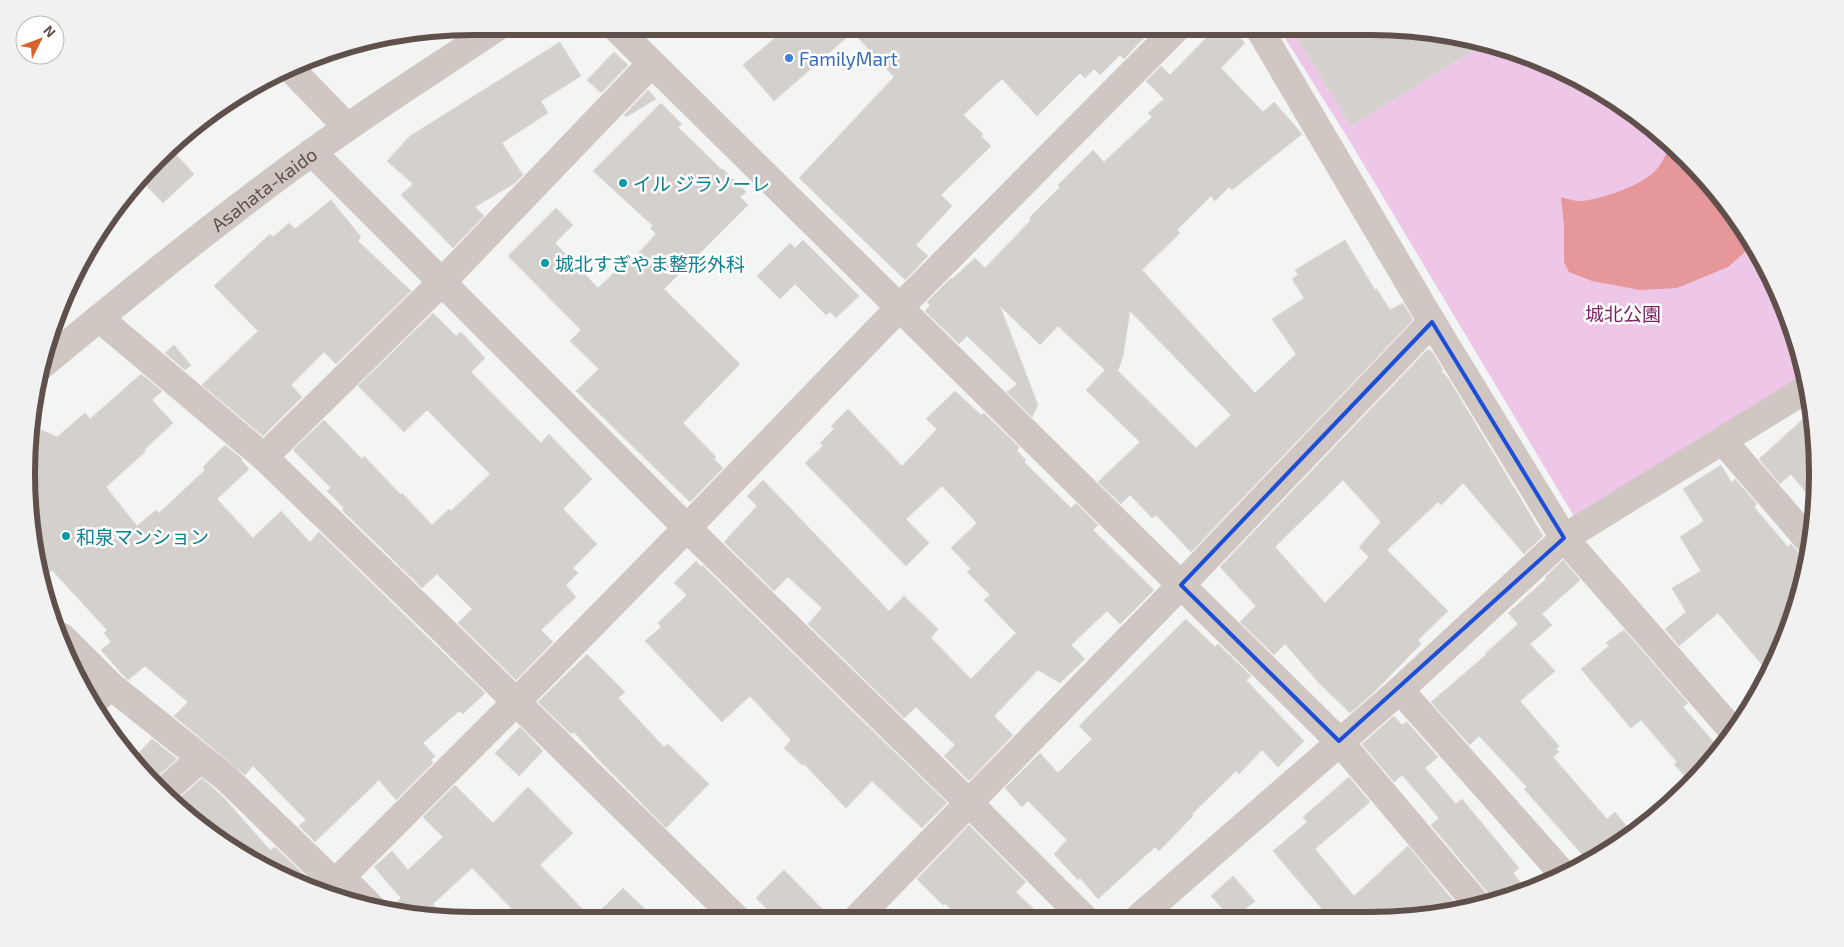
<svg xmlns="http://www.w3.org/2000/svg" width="1844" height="947" viewBox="0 0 1844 947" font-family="'Exo 2','Noto Sans JP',sans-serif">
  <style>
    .green { fill: #edc6e8 }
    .water { fill: #e6979a }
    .building { fill: #d4d0cd; stroke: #dddad7; fill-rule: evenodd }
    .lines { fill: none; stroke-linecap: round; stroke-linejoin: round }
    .minor { stroke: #d0c6c2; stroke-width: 28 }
    .marked { fill: none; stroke: #1d4ed8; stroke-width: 4; stroke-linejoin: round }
    .shop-dot { fill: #3f7fe0; stroke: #fff; stroke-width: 2 }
    .culture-dot { fill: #0f9aa8; stroke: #fff; stroke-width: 2 }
    .labels { text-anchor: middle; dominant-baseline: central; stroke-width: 5; stroke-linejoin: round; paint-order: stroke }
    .shop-label { font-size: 19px; fill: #366cbe; stroke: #fff; text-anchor: start }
    .culture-label { font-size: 19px; fill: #0d838f; stroke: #fff; text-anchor: start }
    .street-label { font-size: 19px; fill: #5f504c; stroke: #fff }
    .park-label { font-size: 19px; fill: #7d2065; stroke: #fff }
    .rim { fill: none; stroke: #5f504c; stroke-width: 6 }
  </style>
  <rect width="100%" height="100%" fill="#f3f5f4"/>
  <path class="green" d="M1278 27H1399L1487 42 1569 73 1643 119 1707 179 1758 250 1794 330 1805 377 1575 518 1349 140Z"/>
  <path class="water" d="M1671 145 1707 179 1754 244 1728 267 1677 288 1640 290 1592 281 1569 272 1564 262V226L1561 197C1568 199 1577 202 1583 201 1603 198 1641 186 1655 171 1662 164 1666 154 1671 145Z"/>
  <g class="building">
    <path d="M788 27H1066L1074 35 1083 27H1154L1124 59 1120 55 1100 75 1094 69 1085 78 1080 73 1037 116 1002 79 963 115 983 134 981 136 991 146 941 195 952 206 916 245 928 256 905 280 799 178 894 77 853 32 774 101 743 65Z"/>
    <path d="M1217 27H1229L1245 43 1221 68 1263 112 1274 102 1302 134 1232 190 1229 187 1215 201 1211 196 1177 230 1180 233 1142 270 1255 393 1296 354 1272 319 1304 298 1292 279 1298 275 1295 270 1345 240 1375 290 1377 289 1390 310 1403 303 1413 320 1191 552 1156 515 1152 518 1130 495 1121 504 1098 482 1140 442 1086 390 1105 370 1058 326 1040 345 1000 306 1038 405 1032 417 1007 392 1017 384 967 336 959 344 925 311 930 305 927 302 951 278 952 279 975 258 985 268 1031 220 1029 218 1060 187 1058 185 1093 150 1104 162 1152 117 1148 113 1164 99 1146 81 1161 66 1170 75ZM1130 311 1231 415 1196 448 1118 371 1123 356Z"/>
    <path d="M1290 27H1399L1487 42 1351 126Z"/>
    <path d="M560 42 581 76 541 101 548 113 502 143 523 175 515 183 475 207 484 216 453 248 401 195 413 184 387 161 410 136Z"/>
    <path d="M614 52 628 65 601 93 587 80Z"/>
    <path d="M648 90 656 99 626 117 624 115Z"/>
    <path d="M661 103 682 124 678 127 722 170 723 169 746 192 740 197 748 205 664 289 740 364 683 423 716 457 714 459 723 468 690 502 576 391 599 369 570 341 581 330 508 256 556 208 573 225 555 243 598 288 617 270 620 273 656 234 650 228 653 226 593 171Z"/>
    <path d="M172 150 194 174 163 203 142 181Z"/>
    <path d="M331 200 361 237 358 241 411 291 336 364 324 352 291 385 302 397 263 436 202 385 258 331 214 286 270 234 273 237 289 223 295 229Z"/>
    <path d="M803 240 859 296 836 318 830 312 826 315 795 284 780 299 757 276 790 243 795 248Z"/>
    <path d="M433 313 456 336 461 332 485 358 471 372 541 443 549 434 592 479 563 509 597 544 573 568 578 573 566 585 576 597 541 630 553 642 516 680 458 623 472 609 437 574 422 588 342 510 344 508 327 491 331 488 293 450 324 420 362 459 364 456 401 495 402 493 432 525 449 509 451 511 490 474 427 410 404 432 358 386Z"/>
    <path d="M174 345 191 365 185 370 165 353Z"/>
    <path d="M1428 349 1433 353 1443 370 1441 371 1448 378 1543 536 1524 554 1463 483 1441 505 1438 502 1387 550 1448 611 1418 640 1421 644 1374 692 1350 713 1319 683 1285 644 1274 655 1240 622 1256 606 1220 567ZM1343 480 1381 522 1359 547 1369 557 1325 603 1275 547Z"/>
    <path d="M141 374 162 391 152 400 173 423 144 450 146 451 106 487 137 526 156 510 159 513 205 470 203 467 225 445 242 459 241 460 249 469 217 499 253 538 281 511 310 542 319 532 485 693 463 714 459 711 423 743 435 756 431 760 433 763 396 800 379 780 315 842 299 826 306 820 253 766 245 775 174 716 188 702 145 666 128 680 123 675 101 650 111 642 104 633 107 630 52 570 44 577 30 531 27 445 30 425 57 437 85 413 90 419Z"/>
    <path d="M955 391 981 415 984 413 1019 447 1017 451 1026 460 1024 462 1071 508 1076 503 1098 525 1093 530 1154 590 1120 624 1107 611 1071 645 1085 659 1060 683 1038 670 994 716 1013 735 969 781 944 756 955 745 916 707 904 718 808 624 822 608 788 577 774 591 724 542 757 506 747 496 763 480 889 611 904 596 938 629 931 638 971 679 1016 633 984 600 990 595 967 572 971 569 951 548 977 523 942 486 906 519 929 543 906 566 805 463 823 446 820 443 834 429 831 426 848 409 902 466 937 429 926 419Z"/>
    <path d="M1813 410 1814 415 1816 505 1791 474 1780 484 1759 459Z"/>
    <path d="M1721 465 1732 483 1735 479 1757 504 1754 507 1788 547 1791 544 1807 563 1802 590 1770 674 1718 613 1679 646 1665 629 1686 612 1672 588 1701 571 1680 537 1704 521 1683 489Z"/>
    <path d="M1563 560 1580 580 1542 614 1552 625 1530 644 1555 671 1520 701 1559 746 1556 749 1559 752 1553 757 1607 819 1615 812 1629 829 1622 835 1626 840 1619 845 1589 862 1524 789 1527 787 1479 736 1470 745 1431 702 1486 655 1485 654 1518 624 1508 613 1546 579 1545 577Z"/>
    <path d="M696 561 701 567 702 565 947 803 922 828 872 781 846 808 804 764 802 765 784 748 791 740 750 696 722 722 645 641 661 627 658 623 687 595 674 583Z"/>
    <path d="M1186 619 1215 647 1218 644 1251 676 1246 680 1304 741 1278 767 1262 750 1239 774 1236 771 1192 814 1193 816 1159 851 1155 847 1098 899 1080 878 1078 880 1054 854 1067 840 1028 801 1022 807 1005 788 1040 753 1058 773 1092 739 1079 726Z"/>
    <path d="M1624 630 1688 703 1683 707 1720 749 1707 769 1691 783 1674 764 1677 762 1641 720 1631 728 1581 669 1609 646 1606 643Z"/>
    <path d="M587 654 625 692 618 698 664 747 668 744 709 784 666 828 600 761 574 732 571 734 538 702Z"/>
    <path d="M1394 716 1402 725 1407 722 1438 757 1425 768 1456 804 1462 799 1519 868 1513 873 1523 886 1513 894 1492 900 1489 894 1431 825 1439 818 1402 775 1394 782 1362 744Z"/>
    <path d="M520 727 543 751 519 776 495 753Z"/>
    <path d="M152 739 177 759 151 782 134 758Z"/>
    <path d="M1349 777 1370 802 1315 849 1354 896 1408 846 1460 909 1429 917H1329L1273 851 1307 822 1303 817Z"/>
    <path d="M202 778 224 798 270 850 275 847 313 883 311 888 275 874 175 802Z"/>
    <path d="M455 785 493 823 528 787 573 833 540 865 592 919 623 888 655 919 523 920 472 868 433 904 449 920 406 913 396 903 401 898 374 867 392 851 408 870 443 837 423 817Z"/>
    <path d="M969 825 1026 882 1016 892 1043 918H959V915L945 904 943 905 917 879Z"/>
    <path d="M784 870 832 919H777L756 898Z"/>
    <path d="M1233 876 1255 901 1235 917H1230L1211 896Z"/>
  </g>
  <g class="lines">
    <g class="minor">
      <path d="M614 26 1339 741 1477 904"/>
      <path d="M1258 27 1432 322 1564 538 1732 730"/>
      <path d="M292 70 347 127"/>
      <path d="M312 152 687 528 969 803 1084 918"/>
      <path d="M99 318 264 457 442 629 737 919"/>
      <path id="s1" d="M40 367C140 284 241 201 348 127 397 92 449 60 499 26"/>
      <path d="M1723 441 1810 542"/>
      <path d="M264 457 441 283 651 64"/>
      <path d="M62 637 111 686 226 778 335 883"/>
      <path d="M1400 690 1564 875"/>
      <path d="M94 701 111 686"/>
      <path d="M162 793 201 758"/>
      <path d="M341 877 372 908"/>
      <path d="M325 893 515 703 687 528 900 307 1178 27"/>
      <path d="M1138 918 1400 690 1564 538 1808 388"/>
      <path d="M856 919 1181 585 1432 322"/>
    </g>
  </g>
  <path class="marked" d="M1432 322 1564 538 1339 741 1181 585Z"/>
  <circle class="shop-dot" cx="789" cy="58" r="5"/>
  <g class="culture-dot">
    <circle cx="623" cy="183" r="5"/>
    <circle cx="545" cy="263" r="5"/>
    <circle cx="66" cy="536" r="5"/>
  </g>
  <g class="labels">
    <g class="shop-label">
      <text x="799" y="58">FamilyMart</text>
    </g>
    <g class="culture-label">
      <text x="633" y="183">イル ジラソーレ</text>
      <text x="555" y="263">城北すぎやま整形外科</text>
      <text x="76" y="536">和泉マンション</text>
    </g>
    <g class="street-label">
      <text stroke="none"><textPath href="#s1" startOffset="286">Asahata-kaido</textPath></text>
    </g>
    <g class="park-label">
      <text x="1623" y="313">城北公園</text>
    </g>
  </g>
  <path d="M0 0H1844V947H0ZM473 35H1371A438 438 0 0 1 1809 473V474A438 438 0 0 1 1371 912H473A438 438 0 0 1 35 474V473A438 438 0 0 1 473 35Z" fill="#f2f1f1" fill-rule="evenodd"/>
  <path class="rim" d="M473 35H1371A438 438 0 0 1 1809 473V474A438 438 0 0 1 1371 912H473A438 438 0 0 1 35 474V473A438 438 0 0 1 473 35Z"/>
  <g transform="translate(40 40) rotate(48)"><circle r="24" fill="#ffffff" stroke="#bfb9b7"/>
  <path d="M0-4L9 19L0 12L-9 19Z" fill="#d8632a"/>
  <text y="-8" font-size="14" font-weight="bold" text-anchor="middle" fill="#5f504c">N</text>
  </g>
</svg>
